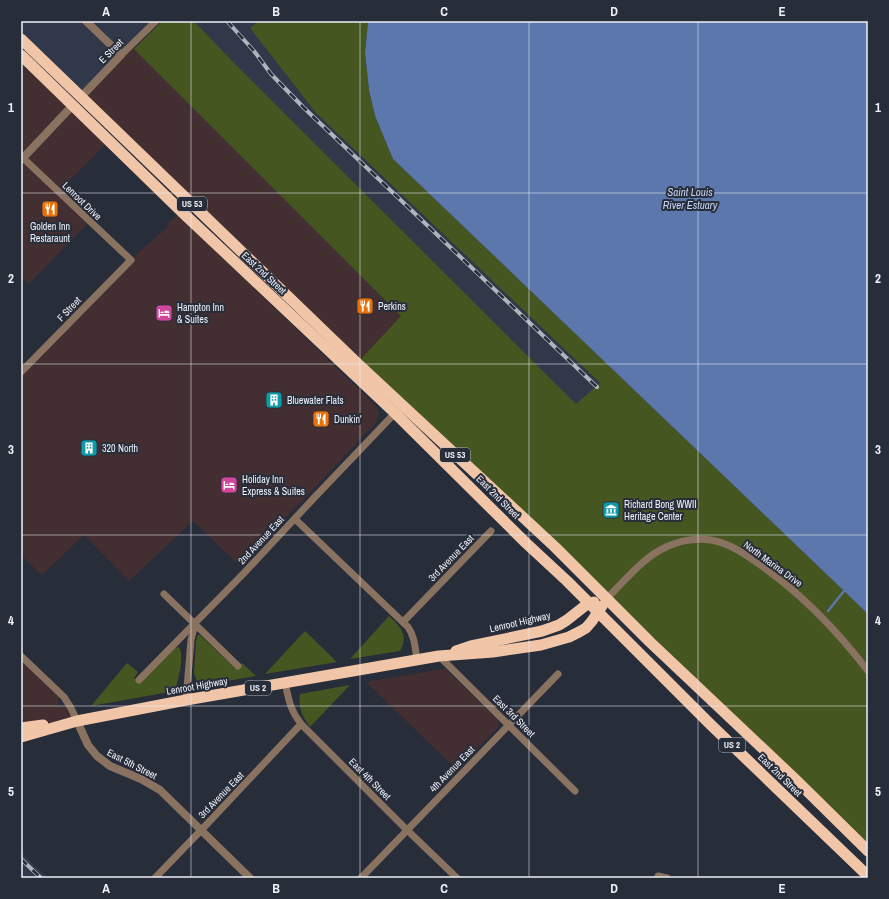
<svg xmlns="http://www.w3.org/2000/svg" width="889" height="899" viewBox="0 0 889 899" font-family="'Archivo Narrow',sans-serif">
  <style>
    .commercial { fill: #432f31 }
    .built { fill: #31384a }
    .green { fill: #465621 }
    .water { fill: #5c77ab }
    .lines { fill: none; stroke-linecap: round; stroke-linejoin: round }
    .stream { stroke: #5c77ab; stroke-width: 2.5 }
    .minor { stroke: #8a7261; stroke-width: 7 }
    .tertiary { stroke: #8a7261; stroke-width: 8 }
    .trunk { stroke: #f1c6a8; stroke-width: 11 }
    .rail-casing { stroke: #afb4bd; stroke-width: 4 }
    .rail { stroke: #282d3a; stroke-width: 2.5; stroke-dasharray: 8; stroke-linecap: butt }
    .grid { fill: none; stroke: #edf1f9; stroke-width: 1; stroke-opacity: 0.55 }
    .labels { text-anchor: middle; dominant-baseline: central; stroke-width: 4; stroke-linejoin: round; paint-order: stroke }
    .shield { fill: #282d3a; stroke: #b2b6c0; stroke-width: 1 }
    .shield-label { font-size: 9px; font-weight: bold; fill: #edf1f9 }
    .street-label { font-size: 10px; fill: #edf1f9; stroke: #282d3a }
    .poi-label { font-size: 10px; fill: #edf1f9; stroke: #282d3a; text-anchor: start }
    .water-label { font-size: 11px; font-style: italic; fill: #c5d6f5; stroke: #282d3a }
    .neatline { fill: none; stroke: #edf1f9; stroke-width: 1.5 }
    .grid-label { font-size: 13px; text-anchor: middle; font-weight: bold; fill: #edf1f9 }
  </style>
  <rect width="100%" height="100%" fill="#282d3a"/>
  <g class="commercial">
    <path d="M131 45 401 316 357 363 81 97Z"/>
    <path d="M21 55 73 105 105 145 58 192 89 222 29 284 21 276Z"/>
    <path d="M178 215 376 406 378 411V416L376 422 355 445 260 545 250 555 237 563 193 521 129 581 84 535 42 575 21 555V376L89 305 138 253 168 227 167 224Z"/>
    <path d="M21 656 59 693 58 706 71 708 77 721 21 728Z"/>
    <path d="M442 669H445L498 720 499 725 498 727 457 770 366 682Z"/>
  </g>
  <g class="built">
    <path d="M21 21H154L81 97 21 39Z"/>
    <path d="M194 21H259L250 28 316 113 600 383 576 404 236 65Z"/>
    <path d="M21 851 26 857 48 878H24L21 875Z"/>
  </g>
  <g class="green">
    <path d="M162 21H194L236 65 576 404 600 383 316 113 250 28 259 21H368L365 53 369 90 375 116 393 159 868 614V845L592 578 360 360 401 316 134 49Z"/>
    <path d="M389 616C400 626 409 636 400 651L350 659Z"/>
    <path d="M305 631 337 662 265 674Z"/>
    <path d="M198 635H200L235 668 242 663 256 676 203 685C197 684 196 678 194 673L196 641Z"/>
    <path d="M179 647C185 656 178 681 175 691L91 706 127 663 138 672 134 678 140 683 174 648Z"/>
    <path d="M350 685 310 727C302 715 298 709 300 694Z"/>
  </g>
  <path class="water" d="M368 21H868V614L393 159 375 116 369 90 365 53Z"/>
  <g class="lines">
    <path class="stream" d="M828 611 844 591"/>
    <g class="minor">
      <path d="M121 55 156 21"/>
      <path d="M21 160 23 158 131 260 21 372"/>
      <path d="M295 519 408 627C415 637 415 648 417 660"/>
      <path d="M164 594 238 666"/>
      <path d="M606 599C625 581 642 558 666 547 679 541 696 538 711 540 729 543 745 554 759 564 802 594 836 629 868 671"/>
      <path d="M403 622 491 531"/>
      <path d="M21 656 64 697 71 708 77 721"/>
      <path d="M439 656 575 791"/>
      <path d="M139 680 245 572 313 499 395 413"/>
      <path d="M285 683C289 700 290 710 301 724L407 830 457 878"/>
      <path d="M186 700 191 640 195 624"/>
      <path d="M658 876 667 878"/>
      <path d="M155 878 208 823 301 724"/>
      <path d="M361 878 558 674"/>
    </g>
    <g class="tertiary">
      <path d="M81 97 121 55 86 21"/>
      <path d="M21 156 23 158 73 105"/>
      <path d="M77 721 88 745 97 756 110 766 141 779 160 790 250 878"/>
    </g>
    <g class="trunk">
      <path d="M21 39 357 363 555 547 650 642 796 780 868 851"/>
      <path d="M21 55 182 212 395 413 526 543 567 581 710 724 868 876"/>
      <path d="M456 651 471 646 542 631 559 625 567 620 586 605 594 602"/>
      <path d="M21 728 43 725"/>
      <path d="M21 737 77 721 186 700 439 656 493 652 541 645 569 637 579 632 586 628 592 621 602 606"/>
    </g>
    <g class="rail-casing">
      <g id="rail">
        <path d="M227 21 254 51 271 74 303 107 597 387"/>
        <path d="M21 859 41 878"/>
      </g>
    </g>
    <use href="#rail" class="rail"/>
  </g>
  <path class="grid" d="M191 21V878M360 21V878M529 21V878M698 21V878M21 193H868M21 364H868M21 535H868M21 706H868"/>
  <defs>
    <g id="restaurant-square" transform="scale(0.9)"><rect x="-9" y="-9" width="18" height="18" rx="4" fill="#e8710a" stroke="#282d3a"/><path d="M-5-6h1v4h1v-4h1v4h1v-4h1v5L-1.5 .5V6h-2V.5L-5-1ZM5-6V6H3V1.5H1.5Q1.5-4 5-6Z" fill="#fff"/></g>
    <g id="hotel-square" transform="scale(0.9)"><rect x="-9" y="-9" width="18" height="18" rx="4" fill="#d1479c" stroke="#282d3a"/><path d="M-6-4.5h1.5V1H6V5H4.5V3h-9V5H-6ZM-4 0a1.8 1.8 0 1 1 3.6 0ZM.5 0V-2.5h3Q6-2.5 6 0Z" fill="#fff"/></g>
    <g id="building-square" transform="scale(0.9)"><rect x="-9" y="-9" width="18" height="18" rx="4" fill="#0f9aa8" stroke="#282d3a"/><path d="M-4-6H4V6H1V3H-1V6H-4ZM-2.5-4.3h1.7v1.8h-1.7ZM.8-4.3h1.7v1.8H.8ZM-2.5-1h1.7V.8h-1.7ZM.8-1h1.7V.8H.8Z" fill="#fff"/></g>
    <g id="museum-square" transform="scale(0.9)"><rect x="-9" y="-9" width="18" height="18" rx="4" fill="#0f9aa8" stroke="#282d3a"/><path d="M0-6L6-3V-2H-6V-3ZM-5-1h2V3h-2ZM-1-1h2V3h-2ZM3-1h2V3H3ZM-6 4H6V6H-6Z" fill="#fff"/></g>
  </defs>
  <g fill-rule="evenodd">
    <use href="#restaurant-square" x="50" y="209"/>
    <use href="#restaurant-square" x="365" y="306"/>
    <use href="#hotel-square" x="164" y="313"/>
    <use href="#building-square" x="274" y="400"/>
    <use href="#restaurant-square" x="321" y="419"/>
    <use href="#building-square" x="89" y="448"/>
    <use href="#hotel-square" x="229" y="485"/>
    <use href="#museum-square" x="611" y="510"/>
  </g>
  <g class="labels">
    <g class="shield">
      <rect x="177" y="197" width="30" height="14" rx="3"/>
      <rect x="440" y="448" width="30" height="14" rx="3"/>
      <rect x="245" y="681" width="26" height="14" rx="3"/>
      <rect x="719" y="738" width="26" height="14" rx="3"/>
    </g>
    <g class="shield-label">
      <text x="192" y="204">US 53</text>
      <text x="455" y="455">US 53</text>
      <text x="258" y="688">US 2</text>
      <text x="732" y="745">US 2</text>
    </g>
    <g class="street-label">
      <text transform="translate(111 51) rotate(-45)">E Street</text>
      <text transform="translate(82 201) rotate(44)">Lenroot Drive</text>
      <text transform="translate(264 273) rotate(43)">East 2nd Street</text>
      <text transform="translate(69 309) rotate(-46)">F Street</text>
      <text transform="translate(498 497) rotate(45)">East 2nd Street</text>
      <text transform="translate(261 540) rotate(-47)">2nd Avenue East</text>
      <text transform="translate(451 558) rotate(-46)">3rd Avenue East</text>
      <text transform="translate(773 564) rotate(36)">North Marina Drive</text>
      <text transform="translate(520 622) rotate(-13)">Lenroot Highway</text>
      <text transform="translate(197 686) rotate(-10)">Lenroot Highway</text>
      <text transform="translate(514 716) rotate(45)">East 3rd Street</text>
      <text transform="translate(132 764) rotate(27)">East 5th Street</text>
      <text transform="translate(452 769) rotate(-46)">4th Avenue East</text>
      <text transform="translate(780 775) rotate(44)">East 2nd Street</text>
      <text transform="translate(370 779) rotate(45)">East 4th Street</text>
      <text transform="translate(221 795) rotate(-46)">3rd Avenue East</text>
    </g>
    <g class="poi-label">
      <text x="50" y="226" text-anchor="middle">Golden Inn<tspan x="50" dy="12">Restaraunt</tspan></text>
      <text x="378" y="306">Perkins</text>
      <text x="177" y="307">Hampton Inn<tspan x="177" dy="12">&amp; Suites</tspan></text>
      <text x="287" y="400">Bluewater Flats</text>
      <text x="334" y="419">Dunkin'</text>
      <text x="102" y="448">320 North</text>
      <text x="242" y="479">Holiday Inn<tspan x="242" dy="12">Express &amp; Suites</tspan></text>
      <text x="624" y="504">Richard Bong WWII<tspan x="624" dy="12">Heritage Center</tspan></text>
    </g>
    <g class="water-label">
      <text x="690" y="192">Saint Louis<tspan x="690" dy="13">River Estuary</tspan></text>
    </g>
  </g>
  <rect width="889" height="899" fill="none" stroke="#282d3a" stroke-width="44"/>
  <rect x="22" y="22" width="845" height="855" class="neatline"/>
  <g class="grid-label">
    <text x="106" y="16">A</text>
    <text x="276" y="16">B</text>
    <text x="444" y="16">C</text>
    <text x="614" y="16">D</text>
    <text x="782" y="16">E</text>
    <text x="11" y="112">1</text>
    <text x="878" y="112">1</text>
    <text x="11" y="283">2</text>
    <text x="878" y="283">2</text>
    <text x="11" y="454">3</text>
    <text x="878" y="454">3</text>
    <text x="11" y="625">4</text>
    <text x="878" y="625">4</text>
    <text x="11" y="796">5</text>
    <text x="878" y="796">5</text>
    <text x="106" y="893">A</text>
    <text x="276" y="893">B</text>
    <text x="444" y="893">C</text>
    <text x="614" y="893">D</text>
    <text x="782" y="893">E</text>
  </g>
</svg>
